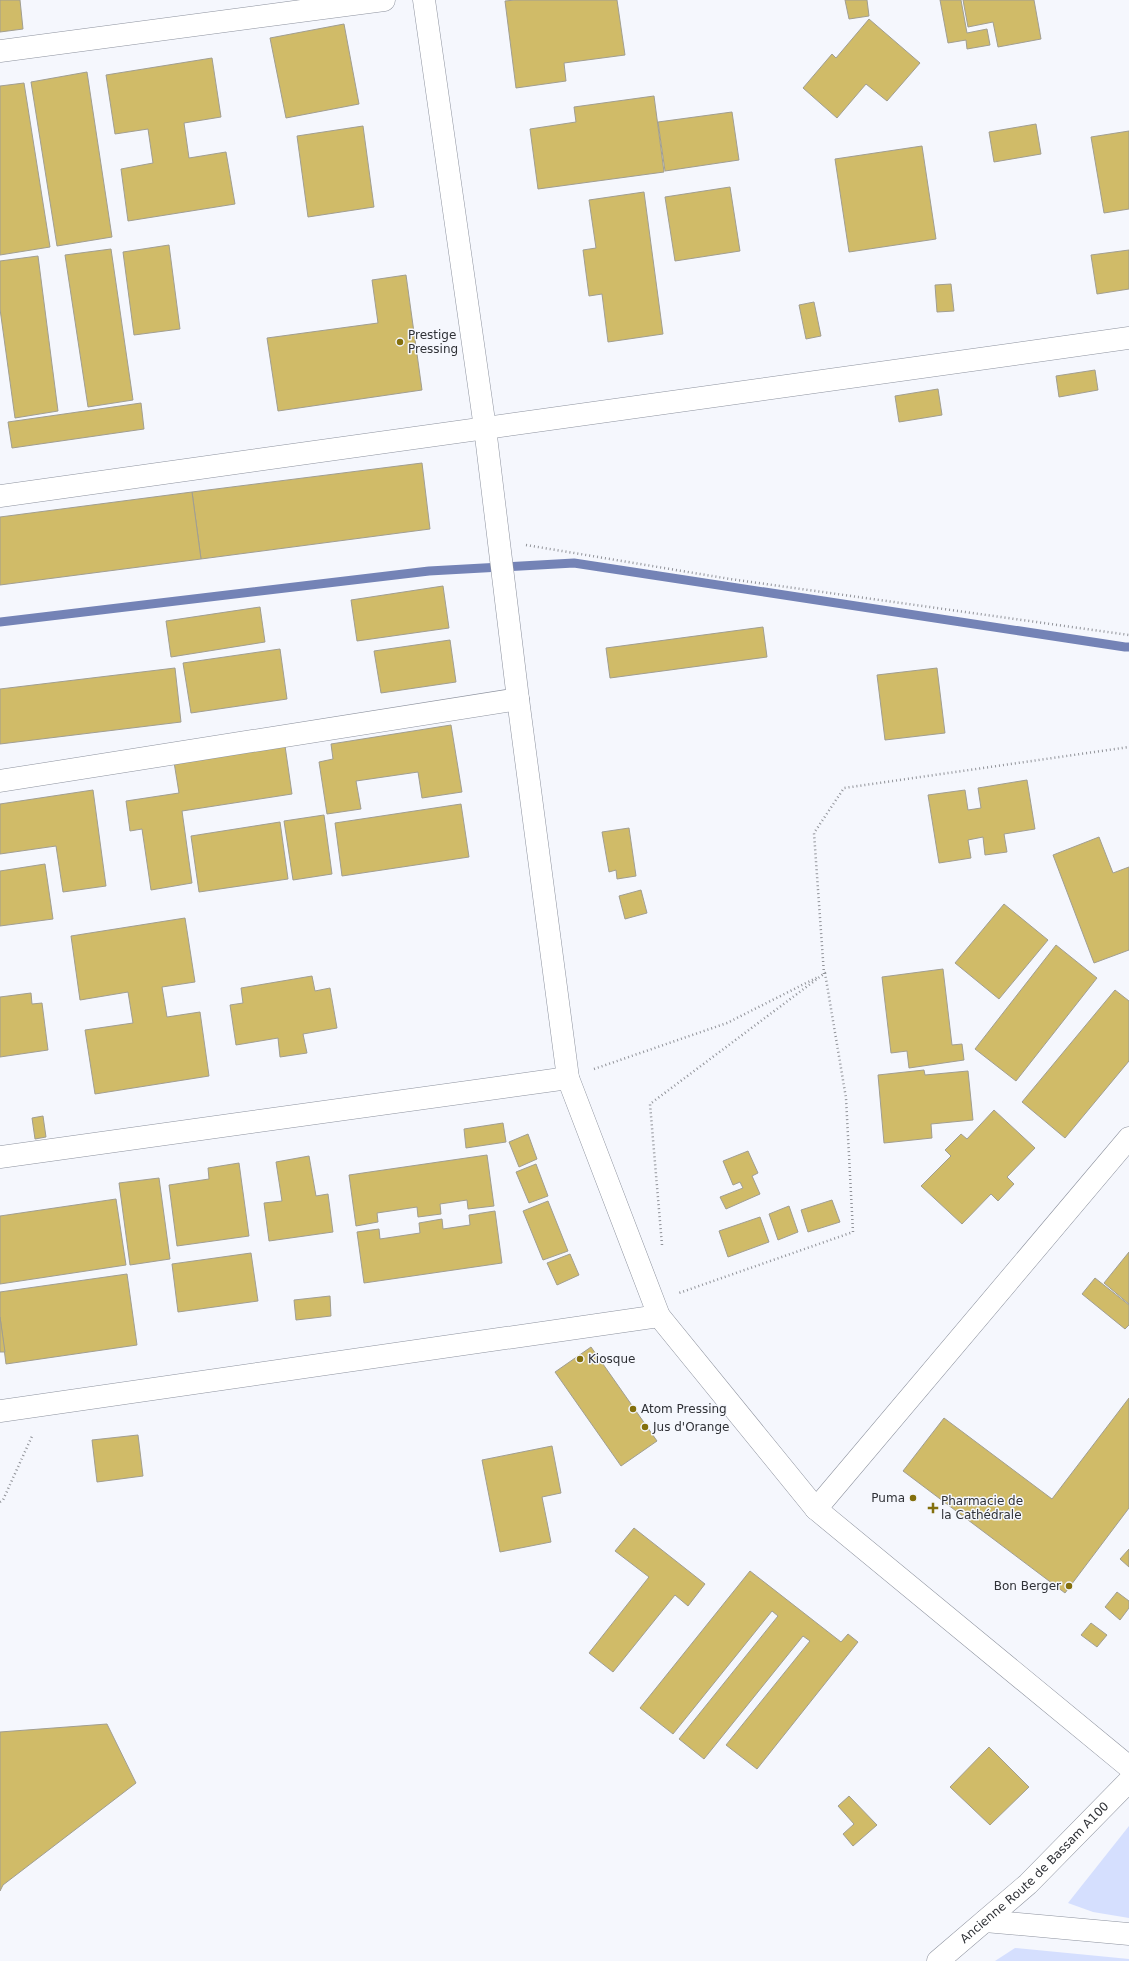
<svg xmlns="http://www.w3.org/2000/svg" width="1129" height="1961" viewBox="0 0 1129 1961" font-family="'DejaVu Sans',sans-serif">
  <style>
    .green { fill: #d5dffe }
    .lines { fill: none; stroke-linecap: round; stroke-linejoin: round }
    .stream { stroke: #7483b6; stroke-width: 9 }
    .building { fill: #d0bb68; stroke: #a19e91 }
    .street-casing { stroke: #8d929e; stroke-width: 23 }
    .secondary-casing { stroke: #8d929e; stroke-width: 23 }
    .path { stroke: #919399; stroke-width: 2.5; stroke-dasharray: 1 3; stroke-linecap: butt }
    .street { stroke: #fff; stroke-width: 22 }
    .secondary { stroke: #fff; stroke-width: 22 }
    .poi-dot { fill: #836f0d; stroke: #f5f7fd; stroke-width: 1.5 }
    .labels { text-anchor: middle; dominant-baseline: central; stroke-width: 3; stroke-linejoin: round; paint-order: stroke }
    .poi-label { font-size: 12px; fill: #2f3136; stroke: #f5f7fd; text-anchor: start }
    .street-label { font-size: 12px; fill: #2f3136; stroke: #f5f7fd }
  </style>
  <rect width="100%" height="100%" fill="#f5f7fd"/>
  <g class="green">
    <path d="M1129 1826V1918L1093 1912 1068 1903Z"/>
    <path d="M1015 1948 1129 1959V1961H995Z"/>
  </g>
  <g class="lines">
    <path class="stream" d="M0 622 429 571 574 563 1125 647H1129"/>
  </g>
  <g class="building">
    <path d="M0 0H20L23 29 0 32Z"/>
    <path d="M515 0H617L625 55 564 63 566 81 516 88 505 1Z"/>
    <path d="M845 0H867L869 16 849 19Z"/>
    <path d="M940 0H961L967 33 987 29 990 45 967 49 966 40 948 43Z"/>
    <path d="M963 0H1034L1041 39 998 47 993 22 968 27Z"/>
    <path d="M869 19 920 63 887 101 866 84 837 118 803 88 832 54 836 58Z"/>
    <path d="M344 24 359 104 286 118 270 38Z"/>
    <path d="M212 58 221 117 184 123 189 158 226 152 235 204 128 221 121 169 153 163 148 129 115 134 106 75Z"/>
    <path d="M87 72 112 237 57 246 31 82Z"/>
    <path d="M24 83 50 247 0 255V86Z"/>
    <path d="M654 96 664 172 538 189 530 129 576 122 574 107Z"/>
    <path d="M732 112 739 160 665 171 658 122Z"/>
    <path d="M1036 124 1041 154 994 162 989 132Z"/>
    <path d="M363 126 374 207 308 217 297 136Z"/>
    <path d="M1129 131V209L1104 213 1091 137Z"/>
    <path d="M922 146 936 239 849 252 835 159Z"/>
    <path d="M730 187 740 251 675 261 665 197Z"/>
    <path d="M644 192 663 334 608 342 602 294 589 296 583 250 596 248 589 200Z"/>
    <path d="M169 245 180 329 134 335 123 252Z"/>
    <path d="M111 249 133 400 88 407 65 255Z"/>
    <path d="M1129 250V289L1097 294 1091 255Z"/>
    <path d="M38 256 58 411 15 418 0 309V261Z"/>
    <path d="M406 275 422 390 278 411 267 338 378 323 372 280Z"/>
    <path d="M951 284 954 311 937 312 935 285Z"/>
    <path d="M814 302 821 336 806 339 799 305Z"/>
    <path d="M1095 370 1098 390 1059 397 1056 376Z"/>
    <path d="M938 389 942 415 899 422 895 396Z"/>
    <path d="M141 403 144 429 12 448 8 422Z"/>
    <path d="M422 463 430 529 201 559 192 492Z"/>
    <path d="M192 492 201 559 0 585V517Z"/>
    <path d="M443 586 449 628 357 641 351 600Z"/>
    <path d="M260 607 265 642 171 657 166 621Z"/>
    <path d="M763 627 767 657 610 678 606 648Z"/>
    <path d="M450 640 456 682 381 693 374 651Z"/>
    <path d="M280 649 287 699 191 713 183 663Z"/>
    <path d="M175 668 181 722 0 744V689Z"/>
    <path d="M937 668 945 733 885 740 877 675Z"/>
    <path d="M451 725 462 792 422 798 418 772 356 781 361 809 327 814 319 762 333 759 331 744Z"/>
    <path d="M285 746 292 794 182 811 192 883 151 890 142 829 130 831 126 801 179 793 174 762Z"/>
    <path d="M1027 780 1035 829 1004 834 1007 852 985 855 983 837 968 840 971 858 939 863 928 795 965 790 968 810 981 808 978 788Z"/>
    <path d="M93 790 106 886 63 892 56 846 0 854V804Z"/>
    <path d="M461 804 469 857 342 876 335 823Z"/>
    <path d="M324 815 332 874 293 880 284 821Z"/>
    <path d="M280 822 288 879 199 892 191 836Z"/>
    <path d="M629 828 636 876 617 879 616 870 609 872 602 832Z"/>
    <path d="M1099 837 1113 873 1129 867V950L1094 963 1053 855Z"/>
    <path d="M45 864 53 919 0 926V871Z"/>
    <path d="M641 890 647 913 625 919 619 896Z"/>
    <path d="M1004 904 1048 940 999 999 955 963Z"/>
    <path d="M185 918 195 982 162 987 167 1017 200 1012 209 1076 95 1094 85 1030 133 1023 128 992 80 1000 71 936Z"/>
    <path d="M1056 945 1097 978 1016 1081 975 1049Z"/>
    <path d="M943 969 952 1045 962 1044 964 1060 909 1068 907 1051 891 1053 882 977Z"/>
    <path d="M312 976 315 991 330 988 337 1028 303 1034 307 1053 280 1057 278 1038 236 1045 230 1005 243 1003 241 988Z"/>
    <path d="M1115 990 1129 1001V1061L1065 1138 1022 1102Z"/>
    <path d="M31 993 32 1004 42 1003 48 1050 0 1057V997Z"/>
    <path d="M924 1070 925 1075 968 1071 973 1120 931 1124 932 1138 884 1143 878 1075Z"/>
    <path d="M994 1110 1035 1148 1007 1177 1014 1184 998 1201 991 1194 962 1224 921 1186 951 1156 945 1150 961 1134 967 1139Z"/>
    <path d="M43 1116 46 1137 35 1139 32 1118Z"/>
    <path d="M503 1123 506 1142 466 1148 464 1129Z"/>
    <path d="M528 1134 537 1159 519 1167 509 1142Z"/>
    <path d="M748 1151 758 1173 752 1176 760 1194 726 1209 720 1197 743 1188 740 1182 733 1185 723 1161Z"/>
    <path d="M487 1155 494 1206 468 1209 467 1200 440 1204 441 1214 418 1217 417 1207 377 1213 378 1222 356 1226 349 1175Z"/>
    <path d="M309 1156 316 1196 328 1194 333 1232 269 1241 264 1203 282 1201 276 1162Z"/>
    <path d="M239 1163 249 1236 177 1246 169 1185 209 1179 208 1168Z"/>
    <path d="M536 1164 548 1196 529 1203 516 1172Z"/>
    <path d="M159 1178 170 1259 130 1265 119 1183Z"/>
    <path d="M116 1199 126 1265 0 1284V1216Z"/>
    <path d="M832 1200 840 1222 808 1232 801 1210Z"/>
    <path d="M548 1201 568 1251 543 1260 523 1211Z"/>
    <path d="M789 1206 798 1232 778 1240 769 1214Z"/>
    <path d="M495 1211 502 1263 364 1283 357 1232 379 1229 380 1239 420 1233 419 1223 442 1219 443 1229 470 1225 469 1215Z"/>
    <path d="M760 1217 769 1242 728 1257 719 1231Z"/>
    <path d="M1129 1252V1304L1104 1283Z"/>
    <path d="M251 1253 258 1301 178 1312 172 1264Z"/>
    <path d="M570 1254 579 1275 557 1285 547 1263Z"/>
    <path d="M127 1274 137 1345 6 1364 0 1317V1292Z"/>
    <path d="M1095 1278 1129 1305V1325L1125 1329 1082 1294Z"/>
    <path d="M330 1296 331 1316 296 1320 294 1300Z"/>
    <path d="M0 1317 5 1352H0Z"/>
    <path d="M591 1347 657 1441 621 1466 555 1372Z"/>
    <path d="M1129 1398V1508L1065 1593 903 1471 944 1418 1052 1499Z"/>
    <path d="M138 1435 143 1476 97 1482 92 1440Z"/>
    <path d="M552 1446 561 1493 542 1497 551 1542 500 1552 482 1460Z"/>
    <path d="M634 1528 705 1584 688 1606 675 1595 613 1672 589 1653 649 1577 615 1551Z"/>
    <path d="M1129 1549V1567L1120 1559Z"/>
    <path d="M750 1571 841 1642 848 1634 858 1642 757 1769 726 1745 810 1641 803 1636 704 1759 679 1739 778 1616 772 1611 673 1734 640 1708Z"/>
    <path d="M1117 1592 1129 1601V1608L1120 1620 1105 1607Z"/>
    <path d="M1091 1623 1107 1635 1097 1647 1081 1635Z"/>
    <path d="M107 1724 136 1783 3 1885 0 1891V1732Z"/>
    <path d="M989 1747 1029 1787 990 1825 950 1787Z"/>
    <path d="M849 1796 877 1825 853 1846 843 1834 854 1824 838 1806Z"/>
  </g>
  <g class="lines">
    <g class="street-casing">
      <g id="street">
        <path d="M424 0 485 428 518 699 568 1078 659 1316 816 1509 1129 1767"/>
        <path d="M0 51 384 0"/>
        <path d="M0 496 1129 338"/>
        <path d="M0 781 518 699"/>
        <path d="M0 1157 568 1078"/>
        <path d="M0 1411 659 1316"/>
        <path d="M816 1509 1129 1138"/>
        <path d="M985 1921 1129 1934"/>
      </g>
    </g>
    <g class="secondary-casing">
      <g id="secondary">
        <path id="s1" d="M938 1961 1028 1884 1129 1781"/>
      </g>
    </g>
    <g class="path">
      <path d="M526 545 730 579 1129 635"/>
      <path d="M824 974 814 833 844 788 1129 747"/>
      <path d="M594 1069 727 1023 818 977"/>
      <path d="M662 1245 650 1104 825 973 846 1098 853 1232 679 1293"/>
      <path d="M0 1502 3 1500 33 1434"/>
    </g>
    <use href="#street" class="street"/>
    <use href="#secondary" class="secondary"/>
  </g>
  <g class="poi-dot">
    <circle cx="400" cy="342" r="4"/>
    <circle cx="580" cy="1359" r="4"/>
    <circle cx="633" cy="1409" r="4"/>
    <circle cx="645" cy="1427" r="4"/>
    <circle cx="913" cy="1498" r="4"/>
    <path d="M931 1502h4v4h4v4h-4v4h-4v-4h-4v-4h4z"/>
    <circle cx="1069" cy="1586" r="4"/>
  </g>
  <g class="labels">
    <g class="poi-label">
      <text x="408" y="335">Prestige<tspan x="408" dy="14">Pressing</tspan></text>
      <text x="588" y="1359">Kiosque</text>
      <text x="641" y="1409">Atom Pressing</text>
      <text x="653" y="1427">Jus d'Orange</text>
      <text x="905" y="1498" text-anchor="end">Puma</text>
      <text x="941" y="1501">Pharmacie de<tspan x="941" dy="14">la Cathédrale</tspan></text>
      <text x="1061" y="1586" text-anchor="end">Bon Berger</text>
    </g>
    <g class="street-label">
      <text stroke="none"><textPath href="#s1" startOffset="131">Ancienne Route de Bassam A100</textPath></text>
    </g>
  </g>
</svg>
